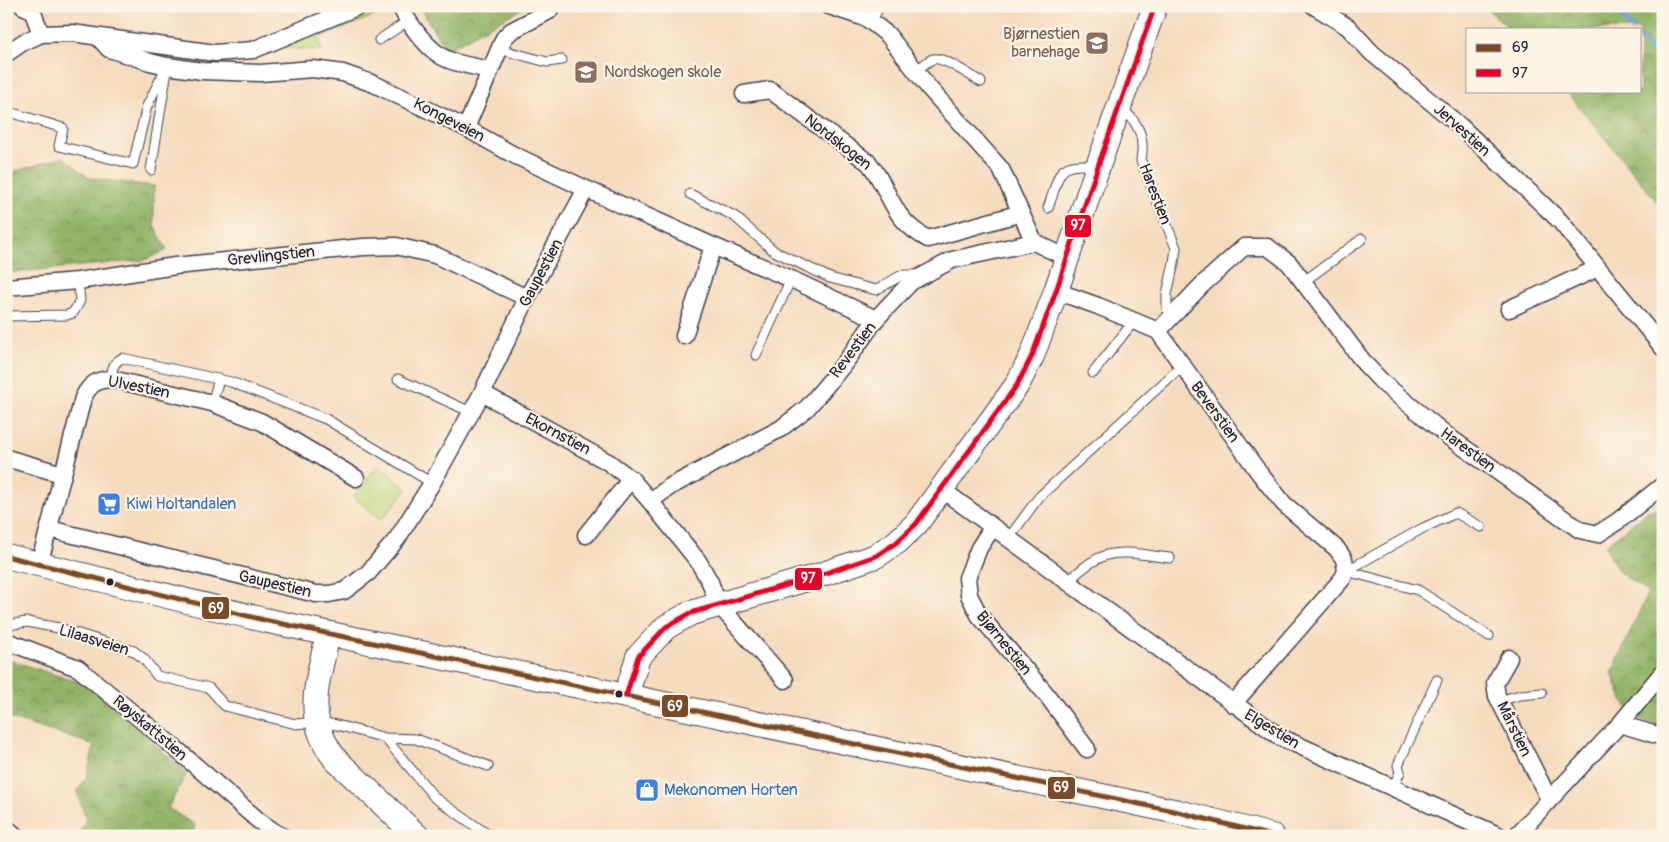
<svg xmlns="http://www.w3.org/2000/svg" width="1669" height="842" viewBox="0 0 1669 842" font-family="Pangolin,sans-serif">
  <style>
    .grass { fill: url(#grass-tufts); stroke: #6d7a58 }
    .forest { fill: url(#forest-crowns); stroke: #5a6a51 }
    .park { fill: #b8d176; stroke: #6d7a58 }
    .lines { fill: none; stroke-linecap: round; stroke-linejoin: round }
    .stream { stroke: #6aa1d8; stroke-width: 4.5 }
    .lane-casing { stroke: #423e4f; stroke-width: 11 }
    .street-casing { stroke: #423e4f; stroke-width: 19 }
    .secondary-casing { stroke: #423e4f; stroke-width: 26 }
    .lane { stroke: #fff; stroke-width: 9 }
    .street { stroke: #fff; stroke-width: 16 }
    .secondary { stroke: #fff; stroke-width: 24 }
    .bus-1-casing { stroke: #fcf5e5; stroke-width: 9 }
    .bus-2-casing { stroke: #fcf5e5; stroke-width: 9 }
    .bus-1 { stroke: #7a4b2a; stroke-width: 5 }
    .bus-2 { stroke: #e4002b; stroke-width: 5 }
    .bus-dot { fill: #22223b; stroke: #fcf5e5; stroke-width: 2 }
    .labels { text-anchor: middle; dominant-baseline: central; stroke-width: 4.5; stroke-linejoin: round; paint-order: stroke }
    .education-label { font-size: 16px; fill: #785e54; stroke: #fcf5e5; text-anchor: end }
    .street-label { font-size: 16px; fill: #22223b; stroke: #fcf5e5 }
    .shop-label { font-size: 16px; fill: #366cbe; stroke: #fcf5e5; text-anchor: start }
    .line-badge { stroke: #fcf5e5; stroke-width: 2 }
    .badge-label { font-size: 14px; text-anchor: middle; font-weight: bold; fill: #fff }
  </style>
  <defs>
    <pattern id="grass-tufts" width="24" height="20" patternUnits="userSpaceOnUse" patternTransform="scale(1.25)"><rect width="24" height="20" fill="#b8d176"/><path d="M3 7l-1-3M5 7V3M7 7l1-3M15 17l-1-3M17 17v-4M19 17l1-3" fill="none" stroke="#9eb367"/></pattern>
    <pattern id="forest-crowns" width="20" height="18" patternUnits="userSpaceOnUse" patternTransform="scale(1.25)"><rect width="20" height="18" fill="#92b367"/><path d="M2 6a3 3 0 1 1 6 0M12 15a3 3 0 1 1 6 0" fill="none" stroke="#779156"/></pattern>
  </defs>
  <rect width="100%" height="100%" fill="#fcf5e5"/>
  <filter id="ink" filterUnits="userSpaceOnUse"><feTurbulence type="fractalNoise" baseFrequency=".02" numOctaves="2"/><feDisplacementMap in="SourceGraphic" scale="10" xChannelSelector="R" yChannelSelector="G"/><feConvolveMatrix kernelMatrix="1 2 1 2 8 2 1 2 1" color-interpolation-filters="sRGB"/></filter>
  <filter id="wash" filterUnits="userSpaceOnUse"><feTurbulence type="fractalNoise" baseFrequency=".0096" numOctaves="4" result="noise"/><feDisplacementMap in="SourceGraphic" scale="20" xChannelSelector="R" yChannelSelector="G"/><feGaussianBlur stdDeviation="1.12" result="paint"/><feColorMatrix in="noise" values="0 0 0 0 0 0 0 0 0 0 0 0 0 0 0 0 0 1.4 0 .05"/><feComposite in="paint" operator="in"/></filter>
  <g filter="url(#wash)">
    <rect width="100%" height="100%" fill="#f5dbbe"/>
    <path class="grass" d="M379 7 390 8 389 14 381 13 319 38 322 50 287 49 283 46 303 39 367 8Z"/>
    <g class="forest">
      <path d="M419 6H527L446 50Z"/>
      <path d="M1484 6H1663V209L1566 91H1640V29H1510Z"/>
      <path d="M63 157 89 178 154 186V225L167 250 145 260 6 273V174Z"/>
      <path d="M1663 508V728L1633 716 1622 699 1612 673 1648 592 1619 572 1605 546 1649 510Z"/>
      <path d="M6 659 90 686 187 773 168 808 195 825 193 836H79L86 819 77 792 87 776 94 745 6 717Z"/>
    </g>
    <path class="park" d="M378 465 407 489 381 520 353 497Z"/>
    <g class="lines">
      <g class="stream">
        <path d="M1616 6 1619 14 1632 29"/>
        <path d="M1640 38 1663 64"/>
      </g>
    </g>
  </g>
  <g filter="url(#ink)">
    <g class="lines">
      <g class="lane-casing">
        <g id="lane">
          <path d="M872 22 879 6"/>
          <path d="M379 40 408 21"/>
          <path d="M499 49 547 62 562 60"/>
          <path d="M916 71C921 67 927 61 933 59 943 56 971 76 981 82"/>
          <path d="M1119 108C1132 114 1142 131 1142 145 1143 151 1141 156 1141 161L1176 248 1174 263 1167 294V309L1174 315"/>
          <path d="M6 111 63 128 59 146 133 164 147 106 167 66"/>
          <path d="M151 170 166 76"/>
          <path d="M690 194 734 216 774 251 830 278 876 290 902 275H917"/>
          <path d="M1048 208C1061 173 1055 161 1097 166"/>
          <path d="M1303 282 1362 239"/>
          <path d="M6 316 67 315 73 313 80 301 78 281"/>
          <path d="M756 355 791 279"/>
          <path d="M1093 373 1134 321"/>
          <path d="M112 379C112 369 112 364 122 358L231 382 326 419 432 483"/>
          <path d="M398 379 471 412"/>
          <path d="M212 403 219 379"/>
          <path d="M1008 539 1039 497 1182 366"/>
          <path d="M1346 571 1418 590 1489 636"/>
          <path d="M1346 571 1423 528 1456 513 1481 527"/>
          <path d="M1068 582C1105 544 1121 552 1170 558"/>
          <path d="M6 633 8 625 27 622 59 628 134 651 144 659 157 676 209 688 225 706 296 724 316 722 337 725 385 738 416 739 488 766"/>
          <path d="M1499 701 1520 695 1542 693"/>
          <path d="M385 738 435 798 490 836"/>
          <path d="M1393 788 1400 772 1398 765 1437 680"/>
        </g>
      </g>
      <g class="street-casing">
        <g id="street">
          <path d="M23 6 32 10 41 34"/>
          <path d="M400 6C409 24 429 53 449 60 462 65 477 67 490 70"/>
          <path d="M829 6 862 17"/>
          <path d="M851 6 888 35 929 88 1001 169 1034 242"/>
          <path d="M1314 6 1348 27 1372 53 1460 126 1560 221 1663 348"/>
          <path d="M98 37 109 49 150 62 167 66 202 71 260 73 313 69 343 73 374 84 466 128 512 154 586 189 713 246 791 279 876 319"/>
          <path d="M6 54 22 43 41 34 72 33 215 53 253 50 359 6"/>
          <path d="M744 94 770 90 869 163C892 192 890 219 928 239L1021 213"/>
          <path d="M466 128 504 38 511 31 549 11 552 6"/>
          <path d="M6 287 78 281 175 266 363 247 396 246 435 255 527 298"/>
          <path d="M1056 291 1098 306 1158 331 1260 474 1284 504 1337 549 1344 559 1346 571 1343 578 1233 704"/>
          <path d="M1509 309 1598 268"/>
          <path d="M1158 331 1202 285 1244 247H1268L1289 263 1365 364 1384 384 1449 437 1580 530 1598 534 1618 521 1663 485"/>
          <path d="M684 336 713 246"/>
          <path d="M482 393 608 462 631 479 650 501 698 561 710 582 718 604 785 680"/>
          <path d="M6 458 62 474"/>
          <path d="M941 489 1280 737 1500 836"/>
          <path d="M650 501 671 486 780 429 797 416 808 407 830 381 847 360 876 319 911 282 952 260 1034 242 1067 258"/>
          <path d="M992 528 979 548 967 578 969 595 979 615 1046 694 1087 749"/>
          <path d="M49 529 316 594H329L344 591 351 586 368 573 397 539 432 483 482 393 527 298 586 189"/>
          <path d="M586 535 631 479"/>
          <path d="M39 565 83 398C89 385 97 379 112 379L212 403 262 422 356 478"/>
          <path d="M6 641 78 668 175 748 259 821 276 833 282 836"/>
          <path d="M1509 658 1495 683 1497 696 1549 799"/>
          <path d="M1620 724 1663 672"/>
          <path d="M6 828 16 836"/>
          <path d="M1516 836 1620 724 1663 737"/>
        </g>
      </g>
      <g class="secondary-casing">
        <g id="secondary">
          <path d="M6 556 264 620 1178 812 1272 836"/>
          <path d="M328 634C318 683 302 716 336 760L417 836"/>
          <path d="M626 696 638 657 666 627 691 613 814 577 876 556 897 542 916 524 1017 385 1032 356 1056 291 1098 166 1155 6"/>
        </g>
      </g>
      <use href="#lane" class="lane"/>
      <use href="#street" class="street"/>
      <use href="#secondary" class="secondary"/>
      <g class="bus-1-casing">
        <path id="bus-1" d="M6 556 264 620 1178 812 1272 836"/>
      </g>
      <g class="bus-2-casing">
        <path id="bus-2" d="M626 696 638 657 666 627 691 613 814 577 876 556 897 542 916 524 1017 385 1032 356 1056 291 1098 166 1155 6"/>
      </g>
      <use href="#bus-1" class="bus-1"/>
      <use href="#bus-2" class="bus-2"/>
    </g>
  </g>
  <defs>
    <g id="school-square" transform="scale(1.25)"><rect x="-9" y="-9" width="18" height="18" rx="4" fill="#8d6e63" stroke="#fcf5e5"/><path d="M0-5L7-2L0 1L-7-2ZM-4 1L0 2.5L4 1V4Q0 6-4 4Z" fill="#fff"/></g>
    <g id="supermarket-square" transform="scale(1.25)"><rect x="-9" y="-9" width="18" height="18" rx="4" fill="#3f7fe0" stroke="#fcf5e5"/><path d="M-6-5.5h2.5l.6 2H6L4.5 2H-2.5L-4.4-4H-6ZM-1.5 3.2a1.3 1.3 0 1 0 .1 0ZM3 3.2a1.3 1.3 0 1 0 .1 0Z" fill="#fff"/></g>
    <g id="shop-square" transform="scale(1.25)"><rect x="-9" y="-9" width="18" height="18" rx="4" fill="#3f7fe0" stroke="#fcf5e5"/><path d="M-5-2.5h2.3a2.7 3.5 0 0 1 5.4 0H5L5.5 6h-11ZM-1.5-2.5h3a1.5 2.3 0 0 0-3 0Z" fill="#fff"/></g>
  </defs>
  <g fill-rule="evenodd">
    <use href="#school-square" x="1097" y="43"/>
    <use href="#school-square" x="586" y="72"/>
    <use href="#supermarket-square" x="109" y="504"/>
    <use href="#shop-square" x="647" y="790"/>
  </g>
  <g class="bus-dot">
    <circle cx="110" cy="582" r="4.5"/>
    <circle cx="619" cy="694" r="4.5"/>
  </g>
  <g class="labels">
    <g class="education-label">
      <text x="1080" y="34">Bjørnestien<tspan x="1080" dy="18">barnehage</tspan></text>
      <text x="604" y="72" text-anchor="start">Nordskogen skole</text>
    </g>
    <g class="street-label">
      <text transform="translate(449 120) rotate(27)">Kongeveien</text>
      <text transform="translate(1462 130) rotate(42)">Jervestien</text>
      <text transform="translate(838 142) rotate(38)">Nordskogen</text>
      <text transform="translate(1155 194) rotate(69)">Harestien</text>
      <text transform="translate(271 256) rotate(-6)">Grevlingstien</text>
      <text transform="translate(541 273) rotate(-62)">Gaupestien</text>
      <text transform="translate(853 350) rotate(-53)">Revestien</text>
      <text transform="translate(139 387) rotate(11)">Ulvestien</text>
      <text transform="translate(1215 412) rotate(54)">Beverstien</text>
      <text transform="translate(558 434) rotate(28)">Ekornstien</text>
      <text transform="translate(1468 450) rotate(36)">Harestien</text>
      <text transform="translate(275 584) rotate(13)">Gaupestien</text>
      <text transform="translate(94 640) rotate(17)">Lilaasveien</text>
      <text transform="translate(1004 643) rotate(51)">Bjørnestien</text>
      <text transform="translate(150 728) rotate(40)">Røyskattstien</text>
      <text transform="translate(1272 729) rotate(31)">Elgestien</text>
      <text transform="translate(1514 729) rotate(64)">Mårstien</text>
    </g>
    <g class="shop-label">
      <text x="126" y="504">Kiwi Holtandalen</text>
      <text x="664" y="790">Mekonomen Horten</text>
    </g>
  </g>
  <g class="line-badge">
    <rect x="1064" y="214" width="28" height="24" rx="5" fill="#e4002b"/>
    <rect x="794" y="567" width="29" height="24" rx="5" fill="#e4002b"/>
    <rect x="201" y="596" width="29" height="24" rx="5" fill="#7a4b2a"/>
    <rect x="661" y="694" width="28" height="24" rx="5" fill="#7a4b2a"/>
    <rect x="1047" y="776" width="29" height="24" rx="5" fill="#7a4b2a"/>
  </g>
  <g class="badge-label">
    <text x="1078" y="230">97</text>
    <text x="808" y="583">97</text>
    <text x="216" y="613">69</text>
    <text x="675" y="711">69</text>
    <text x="1061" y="792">69</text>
  </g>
  <rect width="1669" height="842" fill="none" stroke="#fcf5e5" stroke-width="25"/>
  <rect x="1466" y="28" width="175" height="65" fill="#fcf5e5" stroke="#a5a1a1"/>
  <rect x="1476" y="44" width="25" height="8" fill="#7a4b2a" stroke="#a5a1a1"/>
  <text x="1512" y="52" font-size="15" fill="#22223b">69</text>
  <rect x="1476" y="69" width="25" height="8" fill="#e4002b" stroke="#a5a1a1"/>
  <text x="1512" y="78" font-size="15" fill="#22223b">97</text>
</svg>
